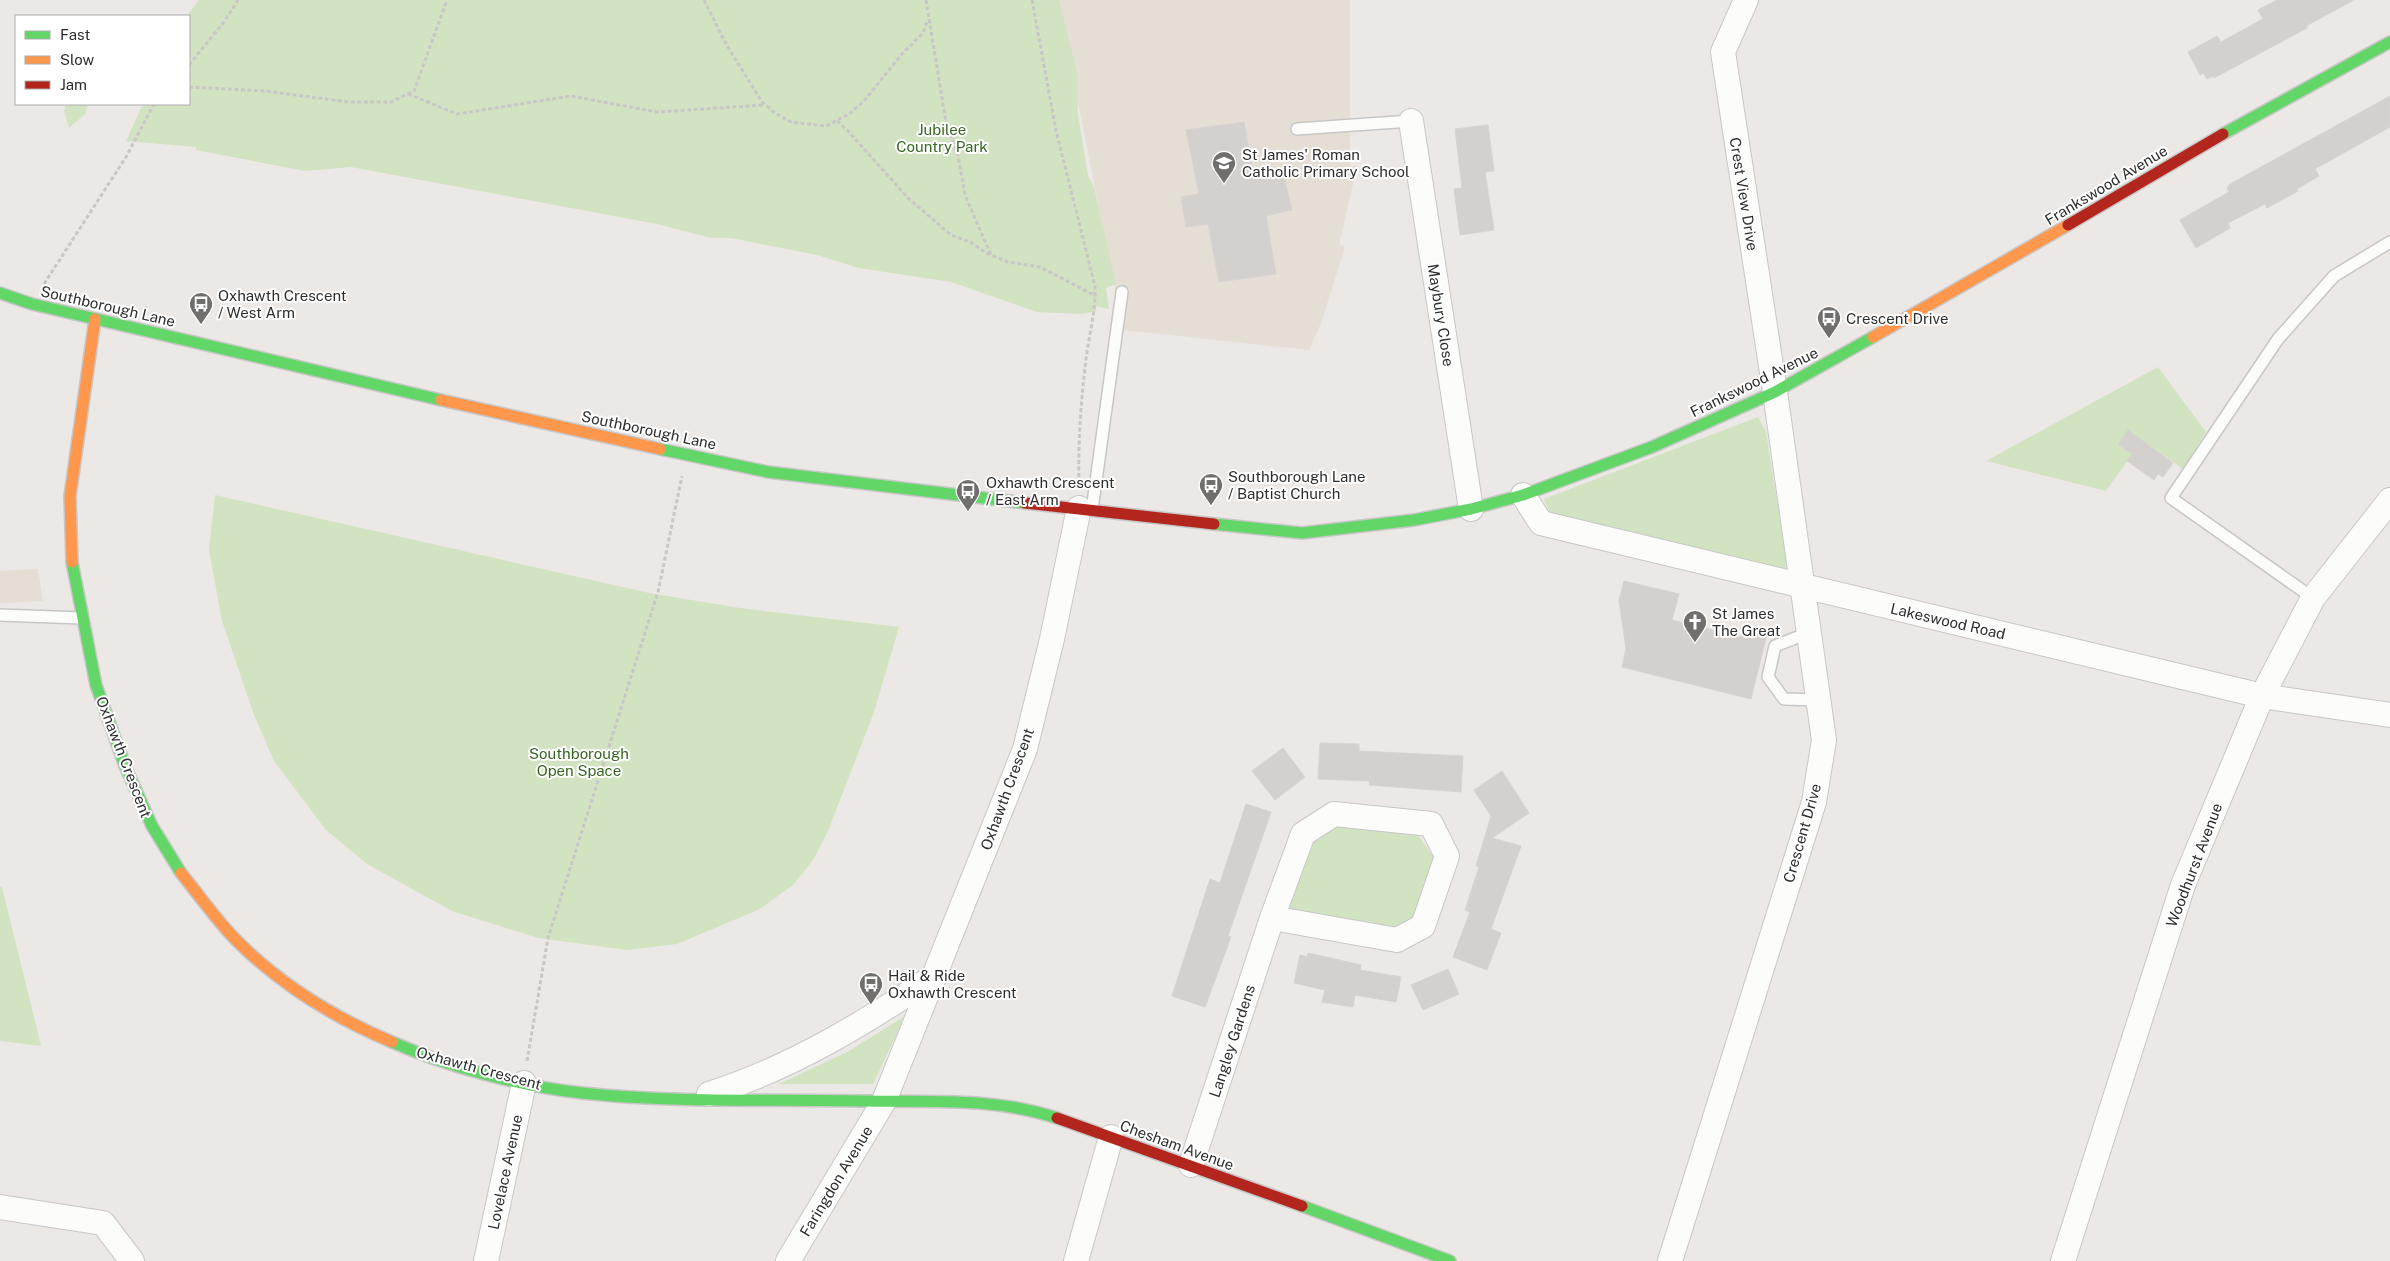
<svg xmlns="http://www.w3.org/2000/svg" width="2390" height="1261" viewBox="0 0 2390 1261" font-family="'Public Sans',sans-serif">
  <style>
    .education { fill: #e4ded4 }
    .green { fill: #d2e3c1 }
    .building { fill: #d3d0ce; stroke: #d6d3d1 }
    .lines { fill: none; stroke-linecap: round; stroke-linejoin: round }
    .lane-casing { stroke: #c8c7c8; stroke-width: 14 }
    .street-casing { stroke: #c8c7c8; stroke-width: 26 }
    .fast-casing { stroke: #c8c7c8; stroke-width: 14 }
    .slow-casing { stroke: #c8c7c8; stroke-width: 14 }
    .jam-casing { stroke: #c8c7c8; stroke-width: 14 }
    .path { stroke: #c8c7c7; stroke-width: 3; stroke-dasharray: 4 2.5; stroke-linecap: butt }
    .lane { stroke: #fcfcfb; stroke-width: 11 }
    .street { stroke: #fcfcfb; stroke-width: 24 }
    .fast { stroke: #63d668; stroke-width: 11 }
    .slow { stroke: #ff974d; stroke-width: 11 }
    .jam { stroke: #b3261e; stroke-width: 11 }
    .labels { text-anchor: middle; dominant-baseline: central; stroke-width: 4; stroke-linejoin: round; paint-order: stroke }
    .park-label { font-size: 15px; fill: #376622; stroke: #fff }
    .poi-label { font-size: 15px; fill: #2e2e2e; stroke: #fff; text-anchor: start }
    .street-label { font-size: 15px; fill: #2e2e2e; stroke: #fff }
  </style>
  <rect width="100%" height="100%" fill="#ebe8e5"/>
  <g class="education">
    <path d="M1058 0H1350V166H1357L1339 245 1345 247 1321 323 1309 350 1123 330Z"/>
    <path d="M38 569 43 601 0 603V571Z"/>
  </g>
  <g class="green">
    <path d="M199 0H1059L1077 73 1078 114 1088 176 1094 187 1116 284 1106 288 1109 309 1094 306 1097 311 1082 314 1037 312 951 282 859 268 817 255 731 238H711L657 224 351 167 305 171 196 150V147L126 141 143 104H189V16H187Z"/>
    <path d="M66 104H88L85 114 69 128 64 111Z"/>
    <path d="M2158 367 2206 432 2183 469 2128 430 2118 444 2132 454 2106 491 1986 461Z"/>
    <path d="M1758 417 1766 432 1786 558 1785 577 1551 516 1544 499Z"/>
    <path d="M215 495 649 593 740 608 899 627 874 712 828 831 813 860 793 885 760 909 677 944 627 950 538 938 452 911 367 864 326 830 274 761 254 715 222 621 209 550Z"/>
    <path d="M1339 824 1415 831 1435 859 1414 922 1390 931 1287 910 1311 842Z"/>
    <path d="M0 886 2 887 41 1046 0 1041Z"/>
    <path d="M905 1016 873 1084H779L849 1051Z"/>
  </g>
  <g class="building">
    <path d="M2277 0H2354L2306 26 2307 28 2214 78 2213 76 2207 79 2203 73 2200 75 2188 52 2217 36 2221 42 2263 19 2258 10Z"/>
    <path d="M2390 96V127L2315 169 2319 176 2297 189 2298 191 2267 208 2265 204 2228 223 2230 228 2196 248 2180 220 2229 192 2227 188 2230 184Z"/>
    <path d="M1244 122 1254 178 1283 173 1292 210 1266 216 1276 274 1219 282 1208 224 1186 227 1181 197 1199 194 1186 130Z"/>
    <path d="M1488 125 1494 171 1485 172 1494 230 1460 235 1454 189 1462 188 1455 129Z"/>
    <path d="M2128 430 2173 463 2163 477 2158 474 2154 480 2127 461 2132 454 2118 444Z"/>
    <path d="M1624 581 1679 594 1672 620 1741 637 1743 628 1767 634 1751 699 1622 667 1626 649 1619 600Z"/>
    <path d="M1320 743 1359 744V751L1463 756 1461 792 1369 785 1370 781 1318 779Z"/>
    <path d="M1283 748 1305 777 1275 800 1252 771Z"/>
    <path d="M1502 771 1529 813 1492 838 1521 846 1491 929 1501 933 1487 970 1453 957 1470 912 1465 910 1479 867 1476 866 1491 816 1474 790Z"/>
    <path d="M1246 804 1271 812 1228 936 1231 937 1205 1007 1172 996 1210 879 1220 883Z"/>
    <path d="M1308 953 1361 965 1360 970 1401 977 1396 1002 1355 995 1353 1007 1322 1002 1325 990 1294 983 1300 955 1307 957Z"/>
    <path d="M1448 969 1459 994 1423 1010 1411 985Z"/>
  </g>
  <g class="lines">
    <g class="lane-casing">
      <g id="lane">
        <path d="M1297 129 1411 121"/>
        <path d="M1092 510 1122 292"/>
        <path d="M2313 598 2171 498 2278 339 2334 276 2390 242"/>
        <path d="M0 615 81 618"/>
        <path d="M1808 633 1775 646 1768 677 1784 699 1818 700"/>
      </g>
    </g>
    <g class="street-casing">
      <g id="street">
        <path d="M1411 121 1471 509"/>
        <path d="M1523 495 1541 523 2262 696 2390 715"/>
        <path d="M709 1094C791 1068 865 1023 936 975"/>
        <path d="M1191 1165 1272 918 1303 834 1334 814 1431 824 1447 856 1423 926 1397 940 1272 918"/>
        <path d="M0 1207 103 1223 132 1261"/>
        <path d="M486 1261 524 1083"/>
        <path d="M788 1261 884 1101 1025 749 1052 639 1079 508"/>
        <path d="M1076 1261 1111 1137"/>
        <path d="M1670 1261 1814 802 1824 740 1775 392 1723 52 1746 0"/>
        <path d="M2063 1261 2183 885 2262 696 2313 598 2390 500"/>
      </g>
    </g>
    <g class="fast-casing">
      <g id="fast">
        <path d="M2223 134 2390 42"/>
        <path d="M0 293 32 304 441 400"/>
        <path d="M660 449 768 472 1025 503"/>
        <path d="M1214 524 1302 533 1414 520 1471 509 1523 495 1652 447 1775 392 1873 337"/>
        <path d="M72 562 96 685 125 766 152 826 181 873"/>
        <path d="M392 1042C449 1067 519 1086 582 1093 672 1103 770 1099 862 1101 927 1102 994 1097 1057 1118"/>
        <path d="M1302 1206 1450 1261"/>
      </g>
    </g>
    <g class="slow-casing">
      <g id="slow">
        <path d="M1873 337 2068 225"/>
        <path d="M441 400 660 449"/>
        <path d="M72 562 70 496 95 319"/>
        <path d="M181 873C199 895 216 920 237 941 281 985 335 1018 392 1042"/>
      </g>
    </g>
    <g class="jam-casing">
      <g id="jam">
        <path d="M2068 225 2223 134"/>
        <path d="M1025 503 1214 524"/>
        <path d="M1057 1118 1302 1206"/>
      </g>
    </g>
    <g class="path">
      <path d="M704 0 726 44 762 102 775 113 791 122 826 126 849 114 864 101 902 54 923 33 928 19"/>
      <path d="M926 0 946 122 958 156 965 195 991 255 1008 262 1040 267 1096 296"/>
      <path d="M1032 0 1056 131 1095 286C1096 310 1089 335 1086 359 1081 400 1078 441 1079 483"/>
      <path d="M189 65 224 22 238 0"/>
      <path d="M189 87 265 91 349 102H391L414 91 447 0"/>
      <path d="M408 94 457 114 571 96 657 112 765 105"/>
      <path d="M837 121 847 130 908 198 951 235 970 242 990 255"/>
      <path d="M44 284 126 157 154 104"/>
      <path d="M527 1061 548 938 658 592 682 476"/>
    </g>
    <use href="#lane" class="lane"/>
    <use href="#street" class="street"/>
    <use href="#fast" class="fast"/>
    <use href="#slow" class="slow"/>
    <use href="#jam" class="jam"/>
  </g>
  <defs>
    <g id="school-pin" transform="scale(1.25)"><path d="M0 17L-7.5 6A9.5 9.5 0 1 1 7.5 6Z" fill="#706f6e" stroke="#fff"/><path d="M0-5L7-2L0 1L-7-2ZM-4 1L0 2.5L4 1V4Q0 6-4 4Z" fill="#fff"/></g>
    <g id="bus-pin" transform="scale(1.25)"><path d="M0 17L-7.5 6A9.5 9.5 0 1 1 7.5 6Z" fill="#706f6e" stroke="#fff"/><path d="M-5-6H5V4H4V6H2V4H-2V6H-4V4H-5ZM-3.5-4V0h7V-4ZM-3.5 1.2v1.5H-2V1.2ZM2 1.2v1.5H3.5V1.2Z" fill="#fff"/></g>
    <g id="church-pin" transform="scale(1.25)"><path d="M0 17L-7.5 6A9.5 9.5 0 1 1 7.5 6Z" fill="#706f6e" stroke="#fff"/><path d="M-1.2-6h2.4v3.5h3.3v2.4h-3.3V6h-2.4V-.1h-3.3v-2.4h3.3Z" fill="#fff"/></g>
  </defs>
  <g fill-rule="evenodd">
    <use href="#school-pin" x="1224" y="163"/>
    <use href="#bus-pin" x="201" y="304"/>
    <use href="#bus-pin" x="1829" y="318"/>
    <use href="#bus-pin" x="1211" y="485"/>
    <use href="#bus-pin" x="968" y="491"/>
    <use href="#church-pin" x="1695" y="622"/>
    <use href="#bus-pin" x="871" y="984"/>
  </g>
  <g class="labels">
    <g class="park-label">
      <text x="942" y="129">Jubilee<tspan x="942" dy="17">Country Park</tspan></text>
      <text x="579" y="753">Southborough<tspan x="579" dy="17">Open Space</tspan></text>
    </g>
    <g class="poi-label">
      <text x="1242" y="154">St James' Roman<tspan x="1242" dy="17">Catholic Primary School</tspan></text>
      <text x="218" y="295">Oxhawth Crescent<tspan x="218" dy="17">/ West Arm</tspan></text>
      <text x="1846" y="318">Crescent Drive</text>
      <text x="1228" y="476">Southborough Lane<tspan x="1228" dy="17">/ Baptist Church</tspan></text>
      <text x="986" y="482">Oxhawth Crescent<tspan x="986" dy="17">/ East Arm</tspan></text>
      <text x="1712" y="613">St James<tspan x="1712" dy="17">The Great</tspan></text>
      <text x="888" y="975">Hail &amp; Ride<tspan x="888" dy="17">Oxhawth Crescent</tspan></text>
    </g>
    <g class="street-label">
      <text transform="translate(2106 185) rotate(-31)">Frankswood Avenue</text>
      <text transform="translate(1744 194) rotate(81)">Crest View Drive</text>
      <text transform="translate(108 306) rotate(13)">Southborough Lane</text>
      <text transform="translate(1441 315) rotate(81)">Maybury Close</text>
      <text transform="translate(1754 382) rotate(-26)">Frankswood Avenue</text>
      <text transform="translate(649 430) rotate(12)">Southborough Lane</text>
      <text transform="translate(1948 621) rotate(13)">Lakeswood Road</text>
      <text transform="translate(124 757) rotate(69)">Oxhawth Crescent</text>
      <text transform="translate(1007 789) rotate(-70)">Oxhawth Crescent</text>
      <text transform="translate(1802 833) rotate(-74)">Crescent Drive</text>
      <text transform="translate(2194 865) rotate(-69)">Woodhurst Avenue</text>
      <text transform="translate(1232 1041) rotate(-72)">Langley Gardens</text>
      <text transform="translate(479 1068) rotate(15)">Oxhawth Crescent</text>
      <text transform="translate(1177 1145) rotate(20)">Chesham Avenue</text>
      <text transform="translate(505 1172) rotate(-78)">Lovelace Avenue</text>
      <text transform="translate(836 1181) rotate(-59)">Faringdon Avenue</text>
    </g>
  </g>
  <rect x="15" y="15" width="175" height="90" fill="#ffffff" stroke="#ababab"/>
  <rect x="25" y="31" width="25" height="8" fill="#63d668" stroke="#ababab"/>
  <text x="60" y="40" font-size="15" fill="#2e2e2e">Fast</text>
  <rect x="25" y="56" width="25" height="8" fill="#ff974d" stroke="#ababab"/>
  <text x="60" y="65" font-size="15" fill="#2e2e2e">Slow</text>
  <rect x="25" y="81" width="25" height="8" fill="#b3261e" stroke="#ababab"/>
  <text x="60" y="90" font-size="15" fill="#2e2e2e">Jam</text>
</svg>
